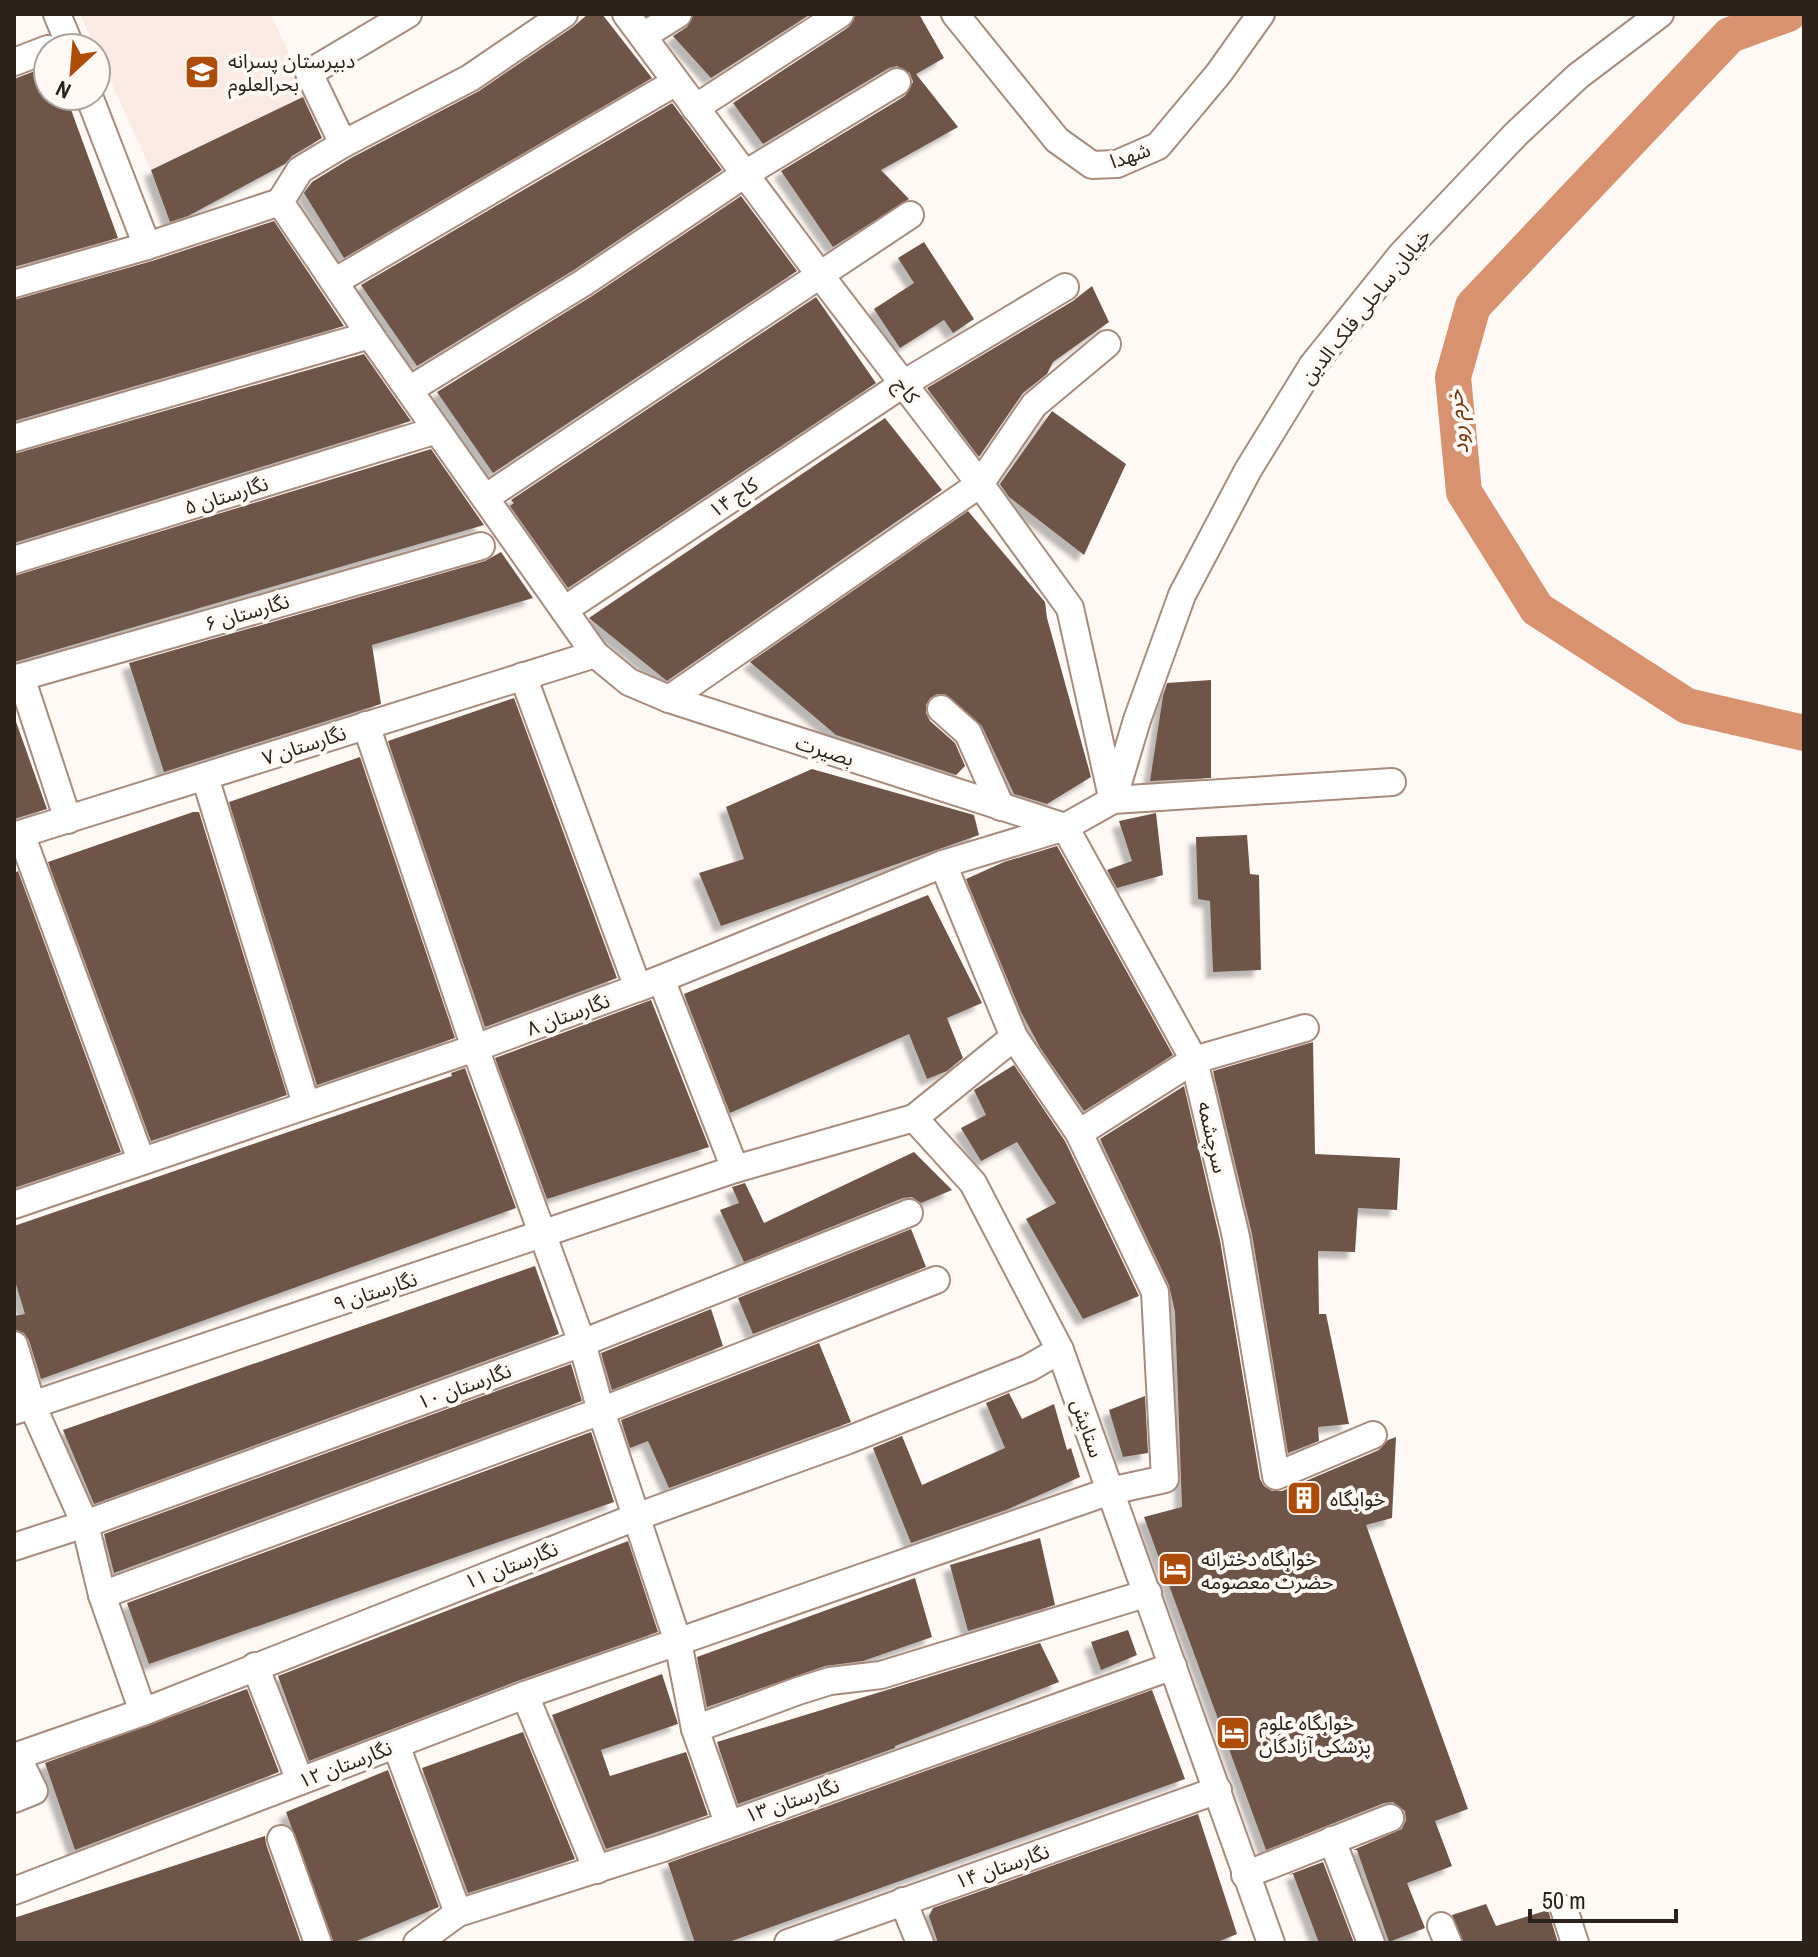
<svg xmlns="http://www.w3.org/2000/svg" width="1818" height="1957" viewBox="0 0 1818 1957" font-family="'Archivo Narrow','Noto Sans Arabic',sans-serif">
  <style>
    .built { fill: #faeae3 }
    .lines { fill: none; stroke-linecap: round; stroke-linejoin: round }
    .river { stroke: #d8926f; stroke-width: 36 }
    .building { fill: #6e5447; filter: url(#shadow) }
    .minor-casing { stroke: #a78b7d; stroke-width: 30 }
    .minor { stroke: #fff; stroke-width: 26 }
    .labels { text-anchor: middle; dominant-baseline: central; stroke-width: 8; stroke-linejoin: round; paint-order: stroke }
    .poi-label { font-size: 20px; fill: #2c211b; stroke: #fff9f5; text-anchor: start }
    .street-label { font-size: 20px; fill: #2c211b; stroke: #fff9f5 }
    .water-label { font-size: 22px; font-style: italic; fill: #73330b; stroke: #fff9f5 }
  </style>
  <defs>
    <filter id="shadow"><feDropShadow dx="-7" dy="7" stdDeviation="2" flood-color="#0004"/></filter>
  </defs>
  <rect width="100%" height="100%" fill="#fff9f5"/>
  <path class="built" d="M80 14H271L309 98 151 170Z"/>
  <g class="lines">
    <path class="river" d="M1788 14 1730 35 1473 306 1453 377 1464 492 1537 609 1687 706 1804 733"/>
  </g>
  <g class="building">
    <path d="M588 14H602L652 78 344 258 304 193 312 182 351 158 479 91 573 27Z"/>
    <path d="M694 14H811L711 78 673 36 687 27Z"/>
    <path d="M856 14H919L944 58 916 74 958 127 881 170 909 199 833 247 781 171 905 96 913 82 910 73 897 66 889 68 763 144 733 103 849 27Z"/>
    <path d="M48 66V96H66L118 238 14 267V79Z"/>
    <path d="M303 97 322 138 292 156 285 164 188 216 170 222 151 170Z"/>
    <path d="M672 103 722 170 574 270 417 366 361 285Z"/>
    <path d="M741 196 797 271 493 473 437 392 592 296Z"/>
    <path d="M274 221 344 326 14 421V300L152 261Z"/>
    <path d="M924 242 974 319 953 333 944 320 900 348 874 309 914 283 898 258Z"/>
    <path d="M1092 286 1109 322 1053 362 1047 374 1023 393 979 457 927 388 1073 301Z"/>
    <path d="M816 297 876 383 568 588 510 506 514 503 511 500Z"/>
    <path d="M364 354 411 421 14 543V454Z"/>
    <path d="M1052 411 1126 464 1084 555 1009 497 1000 484Z"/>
    <path d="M885 418 942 490 667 681 589 618Z"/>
    <path d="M431 449 484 525 14 662V576Z"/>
    <path d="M968 511 1045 602 1047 618 1091 777 1047 804 1014 794 982 726 945 694H937L930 698 926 705V713L930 721 955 743 965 766 956 775 836 735 750 662Z"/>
    <path d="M501 552 533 598 372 645 381 704 164 772 129 663 485 561Z"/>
    <path d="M1211 680V778L1150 781 1163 696 1167 683Z"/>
    <path d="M514 698 617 978 485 1027 388 741Z"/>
    <path d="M14 716 47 809 14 819Z"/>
    <path d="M360 757 455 1038 317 1085 229 802Z"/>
    <path d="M812 769 974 815 979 835 721 926 699 873 744 859 726 807Z"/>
    <path d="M193 812H199L287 1095 151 1141 48 862Z"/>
    <path d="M1156 813 1163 875 1117 888 1107 870 1132 861 1119 821Z"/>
    <path d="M1247 835 1250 874 1259 875 1261 970 1213 972 1210 901 1198 899 1196 837Z"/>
    <path d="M1057 846 1173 1055 1084 1111 1041 1049 1021 1012 966 879 1004 862Z"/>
    <path d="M18 871 121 1152 14 1188V873Z"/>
    <path d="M928 895 982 1003 947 1018 963 1058 947 1071 927 1079 909 1034 730 1113 684 994Z"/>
    <path d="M651 1000 709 1147 547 1199 495 1058Z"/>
    <path d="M1313 1042 1315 1154 1400 1158 1397 1210 1358 1208 1355 1252 1318 1251 1319 1314H1326L1349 1424 1318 1427 1319 1441 1288 1453 1252 1234 1213 1071Z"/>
    <path d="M1014 1065 1065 1141 1139 1296 1083 1319 1026 1219 1056 1203 1017 1142 981 1161 961 1128 986 1115 974 1090Z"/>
    <path d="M465 1068 516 1208 41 1379 29 1340 24 1333 14 1329V1316L25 1314 14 1278V1226L452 1076 451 1073Z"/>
    <path d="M1184 1086 1220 1240 1260 1479 1264 1486 1272 1491H1282L1379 1450 1388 1440 1396 1437 1392 1518 1366 1525 1468 1809 1435 1821 1452 1866 1407 1883 1425 1928 1389 1942 1357 1850H1353L1402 1829 1406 1820 1405 1811 1393 1802 1384 1803 1266 1850 1144 1517 1182 1507 1175 1312 1169 1285 1100 1139Z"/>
    <path d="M914 1152 952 1190 921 1203 912 1197 903 1198 744 1262 720 1210 739 1203 732 1187 745 1183 764 1223Z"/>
    <path d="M911 1229 926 1267 753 1334 738 1298Z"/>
    <path d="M535 1266 559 1334 94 1504 63 1430Z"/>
    <path d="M711 1309 723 1346 612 1390 601 1353Z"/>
    <path d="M819 1343 851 1422 669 1488 648 1441 630 1448 621 1420Z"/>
    <path d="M571 1364 582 1401 114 1573 104 1534Z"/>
    <path d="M1009 1393 1022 1419 1054 1404 1067 1450 1071 1448 1080 1477 1006 1510 911 1543 873 1448 902 1436 922 1485 1005 1448 986 1403Z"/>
    <path d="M1145 1396 1148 1453 1123 1457 1109 1410Z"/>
    <path d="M591 1432 614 1502 149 1664 127 1603Z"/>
    <path d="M1040 1538 1055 1605 968 1631 950 1565Z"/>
    <path d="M628 1541 658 1632 520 1680 309 1761 278 1676Z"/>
    <path d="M915 1578 932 1637 863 1661 825 1666 707 1707 697 1657Z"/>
    <path d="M1128 1630 1137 1655 1101 1670 1091 1642Z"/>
    <path d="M1040 1643 1059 1682 895 1746V1748L738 1804 717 1742Z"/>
    <path d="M662 1674 678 1724 601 1750 610 1776 686 1752 708 1815 606 1849 552 1715Z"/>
    <path d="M247 1689 279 1772 75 1850 45 1763Z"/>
    <path d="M1152 1690 1185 1779 726 1943H695L668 1863Z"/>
    <path d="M523 1732 575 1859 468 1893 422 1768Z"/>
    <path d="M388 1770 439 1907 352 1943H334L286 1812Z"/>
    <path d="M1198 1814 1237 1934 1215 1943H938L929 1916 933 1908Z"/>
    <path d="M265 1836 266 1844 301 1943H14V1918Z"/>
    <path d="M1323 1862 1354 1943H1319L1293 1874 1288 1875Z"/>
    <path d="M1486 1904 1496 1926 1548 1910 1558 1943H1464L1452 1915Z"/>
  </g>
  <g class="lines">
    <g class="minor-casing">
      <g id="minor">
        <path d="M57 14 71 48"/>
        <path d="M564 14 470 78 343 144 300 170 280 202 370 335 595 654 629 682 669 699 1065 827 1194 1060 1236 1237 1276 1476 1373 1435"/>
        <path d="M626 14 820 275 980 484 1070 608 1112 797"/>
        <path d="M955 14 1057 140 1092 165 1117 164 1158 146 1219 73 1261 14"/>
        <path d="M643 36 678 14"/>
        <path d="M14 62 48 49"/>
        <path d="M89 96 147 246"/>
        <path d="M695 108 840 14"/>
        <path d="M343 144 309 73 408 14"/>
        <path d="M334 282 676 82"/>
        <path d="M14 284 147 246 280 202"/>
        <path d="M409 390 583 283 745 174 897 82"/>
        <path d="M14 438 370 335"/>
        <path d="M485 498 910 215"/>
        <path d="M14 560 437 430"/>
        <path d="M564 610 903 384 1065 287"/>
        <path d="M523 676 638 988 661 979 735 1169"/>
        <path d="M21 677 68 820"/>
        <path d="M14 679 481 546"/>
        <path d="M669 699 980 484 1034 405 1107 344"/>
        <path d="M941 709 968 733 1001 807"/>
        <path d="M366 725 475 1048 582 1343 601 1411 678 1642 695 1729 728 1823"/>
        <path d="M205 777 306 1104"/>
        <path d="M1113 800 1137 720 1182 595 1248 470 1312 366 1402 254 1516 134 1578 76 1660 14"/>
        <path d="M21 834 141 1160"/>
        <path d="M14 836 595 654"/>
        <path d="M914 1118 1014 1037"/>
        <path d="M1079 1133 1194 1060 1305 1028"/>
        <path d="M14 1205 475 1048 651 983 943 864 1065 827 1113 800 1392 782"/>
        <path d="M14 1345 32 1405 85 1524 102 1595 143 1712"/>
        <path d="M14 1411 735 1169 914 1118 973 1183 1060 1350 1271 1943"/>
        <path d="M14 1547 85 1524 582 1343 909 1213"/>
        <path d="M102 1595 601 1411 936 1280"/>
        <path d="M255 1666 300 1781"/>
        <path d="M525 1695 597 1870"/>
        <path d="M695 1729 798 1691 830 1681 881 1675 1148 1593"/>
        <path d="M396 1745 458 1913"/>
        <path d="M14 1799 34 1791 17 1756 143 1712 636 1517 846 1441 1029 1368 1060 1350"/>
        <path d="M281 1839 318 1943"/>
        <path d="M1332 1840 1371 1943"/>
        <path d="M1245 1875 1390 1818"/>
        <path d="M14 1891 525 1695 1110 1491 1165 1479 1155 1292 1079 1133 1014 1037 943 864"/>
        <path d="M903 1901 920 1943"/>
        <path d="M1564 1909 1575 1943"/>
        <path d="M1441 1926 1448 1943"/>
        <path d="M417 1943 458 1913 663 1848 1173 1666"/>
        <path d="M788 1943 1218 1790"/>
      </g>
    </g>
    <use href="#minor" class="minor"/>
  </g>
  <defs>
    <g id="school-square" transform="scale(1.8)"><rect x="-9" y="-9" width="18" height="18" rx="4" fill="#ae4d09" stroke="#fff9f5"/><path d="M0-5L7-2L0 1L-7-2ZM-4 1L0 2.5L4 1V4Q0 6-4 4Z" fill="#fff"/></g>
    <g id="building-square" transform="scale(1.8)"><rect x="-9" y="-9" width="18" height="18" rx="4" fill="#ae4d09" stroke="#fff9f5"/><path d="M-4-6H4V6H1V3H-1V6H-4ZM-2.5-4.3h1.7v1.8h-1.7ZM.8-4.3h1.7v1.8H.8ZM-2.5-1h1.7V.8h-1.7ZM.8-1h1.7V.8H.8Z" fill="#fff"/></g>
    <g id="hotel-square" transform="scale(1.8)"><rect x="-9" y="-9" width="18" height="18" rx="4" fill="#ae4d09" stroke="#fff9f5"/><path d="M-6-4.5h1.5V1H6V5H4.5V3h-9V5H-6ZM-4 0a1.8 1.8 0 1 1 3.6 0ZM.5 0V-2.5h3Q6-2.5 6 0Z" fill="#fff"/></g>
  </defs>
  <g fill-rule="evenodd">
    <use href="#school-square" x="202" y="72"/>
    <use href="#building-square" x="1304" y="1498"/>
    <use href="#hotel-square" x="1175" y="1569"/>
    <use href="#hotel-square" x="1233" y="1733"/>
  </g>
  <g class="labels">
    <g class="poi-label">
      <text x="228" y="60">دبیرستان پسرانه<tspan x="228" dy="23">بحرالعلوم</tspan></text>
      <text x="1330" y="1498">خوابگاه</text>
      <text x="1201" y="1558">خوابگاه دخترانه<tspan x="1201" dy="23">حضرت معصومه</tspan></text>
      <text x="1259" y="1722">خوابگاه علوم<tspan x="1259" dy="23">پزشکی آزادگان</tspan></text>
    </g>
    <g class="street-label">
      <text transform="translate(1130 155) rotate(-19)">شهدا</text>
      <text transform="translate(1365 306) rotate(-51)">خیابان ساحلی فلک الدین</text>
      <text transform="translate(907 390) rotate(52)">کاج</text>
      <text transform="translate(226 495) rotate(-17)">نگارستان ۵</text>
      <text transform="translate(733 497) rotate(-34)">کاج ۱۴</text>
      <text transform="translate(247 612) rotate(-16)">نگارستان ۶</text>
      <text transform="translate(304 745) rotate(-18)">نگارستان ۷</text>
      <text transform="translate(825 750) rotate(18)">بصیرت</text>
      <text transform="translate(568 1014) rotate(-20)">نگارستان ۸</text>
      <text transform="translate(1213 1137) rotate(77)">سرچشمه</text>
      <text transform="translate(375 1291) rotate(-18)">نگارستان ۹</text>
      <text transform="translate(464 1386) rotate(-20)">نگارستان ۱۰</text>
      <text transform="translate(1088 1428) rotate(71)">ستایش</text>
      <text transform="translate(511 1565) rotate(-21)">نگارستان ۱۱</text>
      <text transform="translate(345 1764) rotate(-21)">نگارستان ۱۲</text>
      <text transform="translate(792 1800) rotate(-19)">نگارستان ۱۳</text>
      <text transform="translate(1002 1866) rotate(-19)">نگارستان ۱۴</text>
    </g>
    <g class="water-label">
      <text transform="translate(1457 422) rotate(-96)">خرم رود</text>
    </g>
  </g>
  <rect width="1818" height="1957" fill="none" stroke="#2c211b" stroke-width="32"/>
  <g transform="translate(72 72) rotate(206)"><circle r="38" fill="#fff9f5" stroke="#aba39e" stroke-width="2"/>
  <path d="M0-6L14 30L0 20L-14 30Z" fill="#ae4d09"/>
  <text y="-12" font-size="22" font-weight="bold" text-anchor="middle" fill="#2c211b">N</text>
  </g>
  <path d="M1530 1909v12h146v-12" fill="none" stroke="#2c211b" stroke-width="4"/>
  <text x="1542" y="1909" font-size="24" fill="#2c211b" stroke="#fff9f5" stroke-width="6" paint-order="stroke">50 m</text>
</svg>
